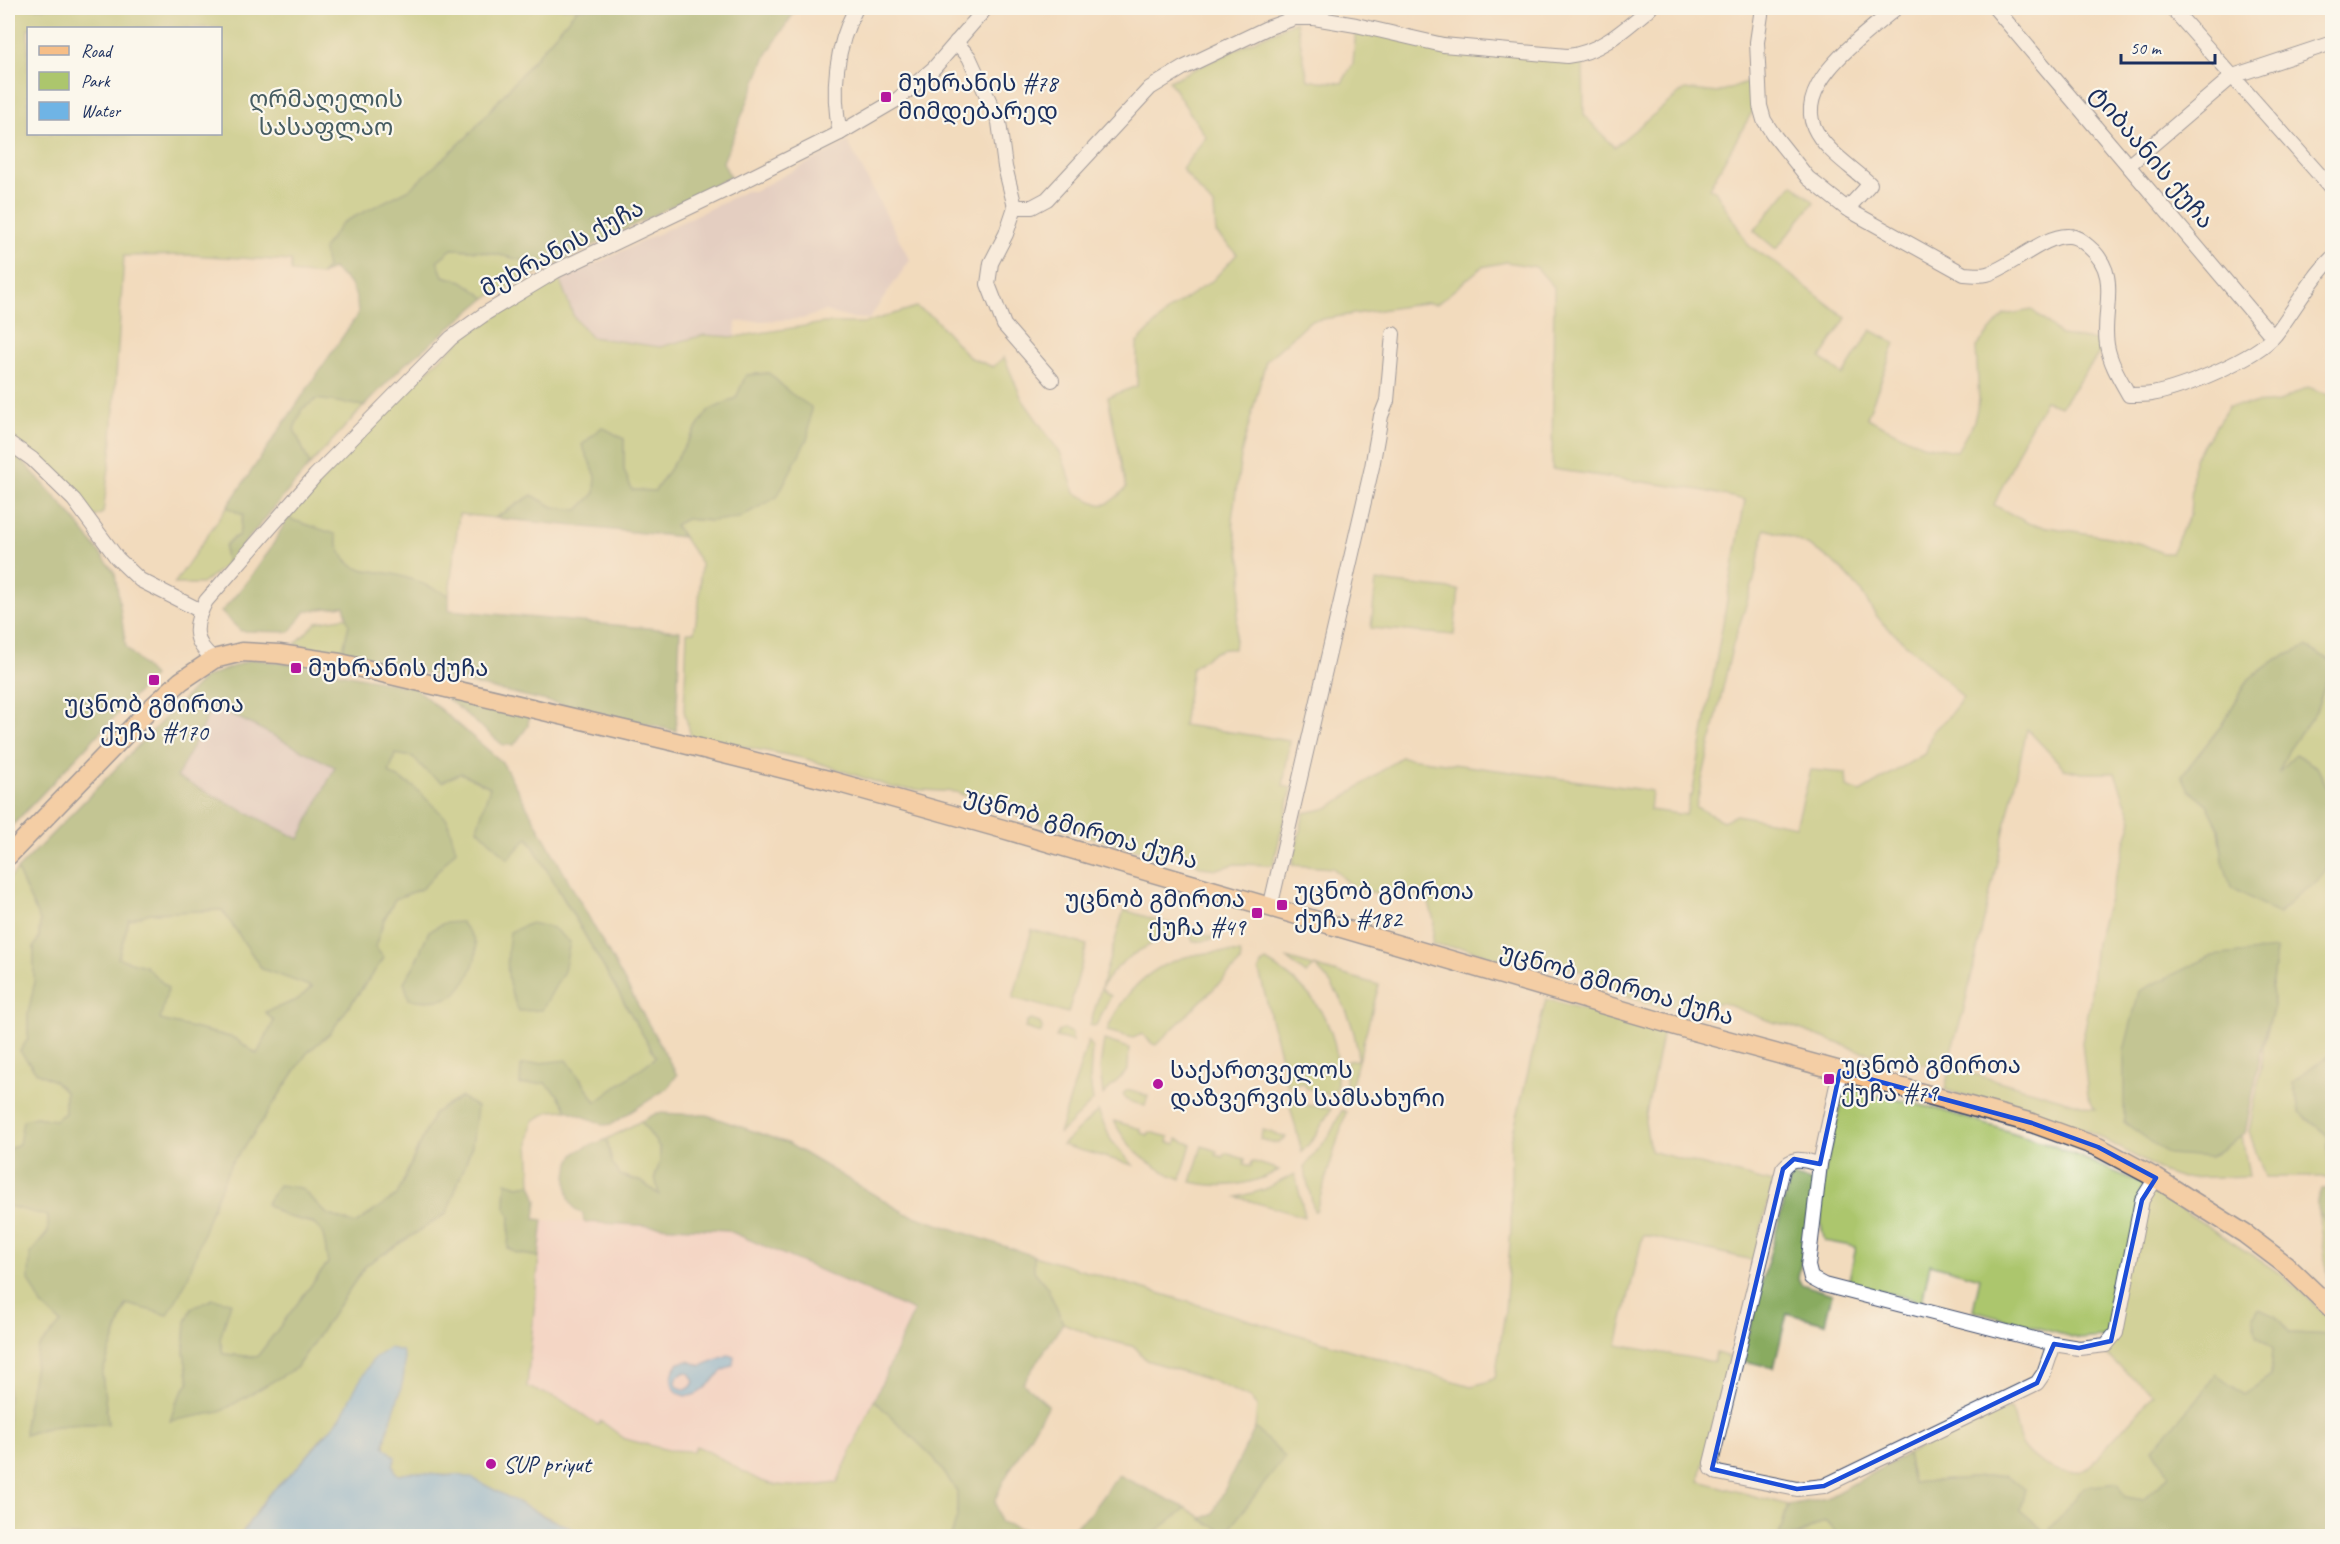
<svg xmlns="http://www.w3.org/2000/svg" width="2340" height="1544" viewBox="0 0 2340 1544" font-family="Caveat,'Noto Sans Georgian',sans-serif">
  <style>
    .built { fill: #f7d0cf }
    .industrial { fill: #d2bec5 }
    .green { fill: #acc66d; stroke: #647a66; stroke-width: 1.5; fill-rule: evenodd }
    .forest { fill: #89ab60; stroke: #526d5f; stroke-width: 1.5; fill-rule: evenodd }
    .water { fill: #6fb4e5; stroke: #4572a2; stroke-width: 1.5; fill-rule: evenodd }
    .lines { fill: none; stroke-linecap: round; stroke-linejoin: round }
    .minor-casing { stroke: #3b496c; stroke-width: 16 }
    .major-casing { stroke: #3b496c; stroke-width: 21 }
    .minor { stroke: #fff; stroke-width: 14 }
    .major { stroke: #f6be87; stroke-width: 18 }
    .marked { fill: none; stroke: #1d4ed8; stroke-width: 4.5; stroke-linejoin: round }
    .poi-dot { fill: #b5179e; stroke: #fbf7ec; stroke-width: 2 }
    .labels { text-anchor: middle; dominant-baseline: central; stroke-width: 4.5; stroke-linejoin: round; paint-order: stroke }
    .poi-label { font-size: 24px; fill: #1b2f5e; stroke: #fbf7ec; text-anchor: start }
    .park-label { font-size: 24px; fill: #465c62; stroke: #fbf7ec }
    .street-label { font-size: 24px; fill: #1b2f5e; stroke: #fbf7ec }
  </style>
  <rect width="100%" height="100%" fill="#fbf7ec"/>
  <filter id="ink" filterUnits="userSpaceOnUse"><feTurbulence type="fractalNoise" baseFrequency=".0167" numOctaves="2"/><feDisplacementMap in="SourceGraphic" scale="12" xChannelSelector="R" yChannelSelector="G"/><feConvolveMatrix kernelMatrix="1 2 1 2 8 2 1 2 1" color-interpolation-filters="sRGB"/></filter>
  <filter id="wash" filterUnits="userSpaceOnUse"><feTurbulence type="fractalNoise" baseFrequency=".008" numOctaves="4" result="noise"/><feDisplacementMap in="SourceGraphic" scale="24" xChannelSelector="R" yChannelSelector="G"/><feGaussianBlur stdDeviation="1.35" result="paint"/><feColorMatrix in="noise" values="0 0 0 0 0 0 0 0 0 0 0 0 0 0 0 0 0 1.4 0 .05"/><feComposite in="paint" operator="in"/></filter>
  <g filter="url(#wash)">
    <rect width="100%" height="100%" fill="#f2dbbd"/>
    <path class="built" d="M543 1220 727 1230 915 1311 836 1483 811 1487 764 1482 712 1452 696 1446 693 1451H679L625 1439 606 1424 601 1421 598 1425 560 1399 527 1387Z"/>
    <g class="industrial">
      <path d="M848 142 910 260 869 319 849 318 825 311 802 319 736 322 735 337 704 335 660 347 591 337 574 317 560 281 746 191H754Z"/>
      <path d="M213 705 335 767 299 839 176 777Z"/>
    </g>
    <g class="green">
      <path d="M8 8H578L469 135 410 189 342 223 327 268 321 275 291 272V261L191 255 124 256 111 453 103 513 94 517 8 438ZM28 28H220V134H28Z"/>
      <path d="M1296 21 1308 80 1342 83 1353 64 1356 28 1533 56 1583 60 1584 115 1614 147 1685 89 1717 93 1754 79 1756 105 1709 188 1715 190 1749 246 1774 262 1846 318 1821 358 1843 375 1871 330 1895 343 1867 418 1922 445 1957 451 1974 421 1979 400 1976 347 2004 315 2032 310 2061 335 2102 342 2103 348 2061 406 2045 401 2023 441 1994 505 2030 524 2109 537 2142 544 2162 553H2171L2190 514 2194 459 2229 406 2278 402 2308 387 2332 396V661L2306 647 2277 659 2249 679 2221 726 2182 775 2189 790 2207 804 2219 828 2223 861 2279 914 2297 896 2317 882 2332 860V1047L2329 1055 2293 1082 2306 1118 2328 1136V1169L2332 1172V1177H2265L2249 1132 2264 1051H2262L2273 1009 2272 982 2276 949 2210 1157 2242 1136 2249 1176 2182 1178 2164 1172 2087 1130 1945 1090 1950 1067 2095 1109 2088 1096 2082 1042 2090 1004 2096 943 2132 820 2115 773H2082L2065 769 2027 729 1963 1013 1946 1066 1897 1061 1854 1049 1791 1026 1772 1022 1723 1003H1691L1661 1008 1605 987 1581 971 1536 960 1498 959 1465 948 1432 945 1434 921 1428 899 1402 888 1378 893 1356 890 1333 868 1292 865 1304 813 1329 808 1401 757 1652 791 1650 810 1686 815 1690 796H1692L1745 500 1700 490 1552 469 1554 287 1536 267 1506 262 1482 267 1437 304 1425 303 1310 321 1266 361 1242 450 1232 519 1243 570 1234 649C1216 647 1206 658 1192 668L1183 725 1290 741 1283 786 1292 788 1273 865 1235 864 1217 869 1201 867 1182 853 1157 855 1010 814 956 792 894 788 807 759 698 738 692 740 684 711 687 632H694L699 603 701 563 675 525 686 519 711 521 811 408 790 393 769 373 746 375 736 398 708 411 655 491 632 490 624 470V439L590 464 596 476 595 493 578 510 553 507 532 495 495 518 459 514 449 595 397 575 355 568 340 554 287 518 401 395 467 334 559 278 574 317 591 337 660 347 704 335 735 337 824 323H865L916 307 933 317 969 357 993 367 1004 357 1022 399 1061 454 1075 493C1104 506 1102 512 1126 488L1108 397 1137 386V343L1170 309 1213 280 1237 254 1216 233 1214 207 1182 169 1206 137 1169 81ZM1765 529C1804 539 1839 560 1862 593 1869 604 1873 614 1883 623 1909 649 1939 670 1963 698L1947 718 1932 732 1926 753 1860 792 1847 787 1846 773 1811 770 1796 826 1736 815 1723 821 1696 807 1732 648 1754 580Z"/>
      <path d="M1793 184 1814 202 1776 249 1754 231Z"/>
      <path d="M452 249C482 249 519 259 548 268L486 298 462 281 443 276 437 261Z"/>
      <path d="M317 399 364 406 310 465 294 429 302 409Z"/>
      <path d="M227 507 243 515 239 535C222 544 223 546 227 564L202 584H174Z"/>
      <path d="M1376 581 1459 590 1454 635 1371 628Z"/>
      <path d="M348 617 349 625 342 654 295 644 317 622Z"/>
      <path d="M2332 665V797L2317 767 2295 754 2277 777 2288 751 2316 711Z"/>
      <path d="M395 754 413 757 427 772 460 773 490 787 508 859 527 836 656 1057 596 1102 581 1078 545 1083 558 1095 567 1110 550 1111 533 1121 529 1142 531 1184 518 1186 506 1183 505 1207 510 1217 508 1248 517 1253 539 1257 527 1387 560 1399 598 1425 601 1421 625 1439 668 1450 693 1451 696 1446C720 1455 739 1472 762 1481 780 1489 818 1486 837 1483L874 1400 934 1458 957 1491V1517L951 1536H588L458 1475C438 1477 419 1471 399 1475L396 1473 393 1465 395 1460 385 1449 386 1435 325 1434 297 1468 267 1496 240 1536H8V1332L11 1331 13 1315 8 1309V1206L48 1215V1232L30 1254 42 1305 61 1323 38 1348 25 1420 26 1435C51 1424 81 1423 108 1424L102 1374 127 1303 168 1315 231 1163 246 1145 307 1053 330 1033 384 958 375 948 384 920 395 899 423 888 414 787 389 773ZM429 931 425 1001 404 982 414 966ZM418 1147 447 1213 366 1265 296 1368 176 1403 189 1381 184 1353 186 1322 192 1308 220 1339 223 1354 257 1357 328 1263C322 1223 324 1226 285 1216L301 1189 327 1214 355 1224 397 1195Z"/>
      <path d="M17 870 40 921 39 937 34 947V986L28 1014V1039L20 1051 36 1072 54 1081 65 1091V1113L55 1120 36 1117 19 1144 8 1150V880Z"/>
      <path d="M223 910 262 969 312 986 298 1000 265 1012 274 1021 257 1054 234 1038 160 1020 118 958 129 920 150 913Z"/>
      <path d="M1124 910 1218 939 1193 942 1189 930C1157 939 1117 957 1101 989L1111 996 1096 1025 1092 1026 1090 1025Z"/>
      <path d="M1032 930 1087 945 1068 1013 1013 998Z"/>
      <path d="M1219 952 1240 953 1241 956 1240 963 1156 1045 1153 1044 1142 1034 1133 1038 1107 1031C1128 980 1165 954 1219 952Z"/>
      <path d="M1286 958 1379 985 1347 1101 1343 1100 1346 1087 1347 1061 1358 1060C1356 1024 1341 991 1315 966L1306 974Z"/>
      <path d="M1266 961C1318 991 1346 1035 1335 1097L1306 1088 1304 1083 1288 1086 1259 971 1261 964Z"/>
      <path d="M1546 999 1663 1031 1645 1120 1650 1151 1773 1183 1753 1260 1643 1235 1617 1345 1714 1362 1716 1353 1730 1357 1699 1481 1788 1505 1779 1536H1150L1186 1508 1226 1532 1284 1457 1255 1428 1257 1407 1250 1398 1213 1381 1146 1360 1135 1347 1096 1337 1063 1323 1047 1287 1034 1271V1256L1471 1386 1487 1382 1495 1378 1505 1312 1511 1229V1141Z"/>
      <path d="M1031 1020 1040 1023 1042 1027 1041 1033 1025 1028 1027 1022Z"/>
      <path d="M1063 1029 1072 1033V1041L1056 1037 1059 1031Z"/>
      <path d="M1104 1040 1129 1048 1128 1070 1103 1095 1100 1068Z"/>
      <path d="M1088 1041 1092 1046 1090 1080 1093 1101 1059 1134Z"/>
      <path d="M1846 1088 1937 1109 2049 1144 2141 1183 2281 1274 2328 1316 2332 1322V1335L2290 1333 2275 1315 2257 1335 2273 1349 2271 1375 2244 1395 2215 1375 2203 1393 2169 1475 2143 1500 2126 1497 2047 1533 2020 1510 2006 1475 1913 1483 1907 1454 2010 1408C2018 1420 2015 1436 2024 1447 2036 1463 2069 1482 2089 1467 2097 1461 2103 1450 2110 1443 2124 1427 2140 1411 2153 1394L2106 1355 2102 1337 2079 1339 1973 1310 1980 1278 1930 1264 1922 1301 1848 1284 1856 1247 1825 1241C1811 1203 1836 1127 1846 1088Z"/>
      <path d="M1127 1090 1148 1096 1145 1106 1126 1100 1123 1094Z"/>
      <path d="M1289 1102 1331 1109 1314 1138 1302 1152Z"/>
      <path d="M1342 1110 1346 1112 1316 1211H1314L1304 1167 1329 1136Z"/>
      <path d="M1098 1111 1111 1140 1133 1165 1062 1145Z"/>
      <path d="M641 1121 660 1148V1162L655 1177 660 1195 642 1182 620 1175 612 1163 607 1139Z"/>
      <path d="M1114 1121 1141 1129V1133L1148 1135 1149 1132 1169 1137 1168 1142 1176 1144 1177 1139 1191 1144 1181 1179C1151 1168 1128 1150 1114 1121Z"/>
      <path d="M1263 1130 1286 1137C1278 1147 1271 1142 1260 1139Z"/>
      <path d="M1202 1146 1217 1151 1216 1155 1223 1157 1225 1153 1245 1159 1244 1164 1251 1166 1252 1161 1279 1170C1251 1186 1223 1189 1191 1182Z"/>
      <path d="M1295 1174 1305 1217 1237 1197 1263 1190Z"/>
      <path d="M2318 1213 2332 1229V1295L2331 1293Z"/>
      <path d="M1825 1521 1839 1536H1796Z"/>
    </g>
    <g class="forest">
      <path d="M578 8H797L767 54 723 162 730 177 548 268C519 259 482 249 452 249L437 261 443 276 462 281 486 298 404 365 364 406 317 399 302 409 294 429 310 465 227 564C223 546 223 544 239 535L243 515 227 507 358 314C357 291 352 282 332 269L321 275 327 268 323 249 342 223 410 189 469 135Z"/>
      <path d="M769 373 790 393 811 407 808 437 777 497 739 518 711 521 686 519 675 525 683 537 495 518 532 495 553 507 578 510 595 493 596 476 582 445 602 427 624 439V470L632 490 655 491 708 411 736 398 746 375Z"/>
      <path d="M8 453 22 460 72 516 115 573 126 647 153 676 8 830Z"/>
      <path d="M287 518 335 534C345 577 361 567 397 575 414 579 432 588 449 595V610L680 631 676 731 342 654 349 625 344 606 306 611 290 632 241 631 221 612C247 583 270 554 287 518Z"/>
      <path d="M2306 647 2332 661V665L2316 711 2288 751 2278 774 2295 754 2317 767 2332 797V860L2317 882 2297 896 2278 914 2231 887 2223 861 2219 828 2207 804 2189 790 2182 775 2221 726 2249 679 2277 659Z"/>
      <path d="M252 659 299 665 415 688 502 762 677 1075 668 1088 612 1124 605 1125 567 1110 558 1095 545 1083 520 1085 521 1065 567 1060 596 1102 656 1057 528 837 508 859 477 828 490 787 461 773 442 782 427 772 413 757 395 754 389 773 414 787 447 819 456 850 423 888 395 899 384 920 375 947 384 958 330 1033 307 1053 246 1145 231 1163 212 1208 187 1280 168 1315 126 1304 102 1374 108 1424C81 1423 50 1424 25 1435V1420L38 1348 61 1323 42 1305 29 1280 30 1254 48 1232V1216L8 1206V1150L19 1144 23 1120 36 1117 55 1120 65 1113V1091L54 1081 36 1072 20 1051 28 1039V1014L34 986V947L39 937 40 921 17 870 204 678ZM213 705 335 767 299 839 177 777ZM222 910 262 969 312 987 297 1000 265 1012 274 1021 257 1054 234 1038 160 1020 168 988 145 966 118 958 129 920 150 913Z"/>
      <path d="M443 695 529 716 528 726 514 745H503Z"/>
      <path d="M461 922C465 928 473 935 475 942 480 959 464 993 447 998 434 1002 421 1001 409 999L404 982 414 966 429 931 444 923Z"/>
      <path d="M531 923 553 928 570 942 564 971 542 1010 519 1011C505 985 506 960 510 932Z"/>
      <path d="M2276 949 2272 982 2273 1009 2263 1041 2245 1134 2210 1157 2168 1154 2124 1122V1051L2139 991 2211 956Z"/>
      <path d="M2332 1047V1172L2328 1169V1136L2299 1111 2293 1082 2329 1055Z"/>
      <path d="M461 1097 477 1107 472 1146 447 1213 366 1265 296 1368 220 1412 170 1421 176 1403 189 1381 184 1353 186 1322 192 1308 213 1299 231 1302 220 1339 223 1354 257 1357 328 1263 323 1233 313 1223 285 1216 266 1204 279 1185 301 1188 327 1214 355 1224 397 1195 434 1113Z"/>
      <path d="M657 1113 707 1115 787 1143 905 1213 1034 1256V1271L1047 1287 1063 1323 1023 1383 1048 1405 1003 1482 995 1500 1000 1522 1043 1536H1054H951L957 1517V1491L934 1458 874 1400 914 1311 727 1230 584 1222 583 1214C581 1213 578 1211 575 1209 564 1197 564 1163 577 1152 585 1146 598 1143 607 1139L612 1163 620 1175 642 1182 659 1195 655 1177 660 1162V1148L641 1121Z"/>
      <path d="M1791 1176 1815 1182 1798 1278 1801 1284 1832 1294 1825 1323 1787 1313 1774 1368 1741 1360Z"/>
      <path d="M506 1182 518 1186 531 1184 537 1200 535 1219 543 1220 539 1257 517 1253 508 1248 510 1217 505 1207Z"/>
      <path d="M2332 1188V1229C2318 1212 2314 1211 2321 1189Z"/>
      <path d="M2259 1308 2275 1315 2290 1333 2332 1335V1536H1839L1825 1521 1796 1536H1779L1788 1505 1827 1498 1907 1454 1913 1483 2006 1475 2025 1489 2020 1510 2047 1533 2084 1487 2118 1483 2126 1497 2143 1500 2169 1475 2153 1448 2203 1393 2215 1374 2244 1395 2271 1375 2273 1349 2257 1335 2253 1316Z"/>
      <path d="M1255 1428 1285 1457 1226 1533 1201 1519 1213 1513Z"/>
      <path d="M1118 1475 1186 1508 1150 1536H1095L1086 1533 1083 1536H1063L1088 1516Z"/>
    </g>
    <g class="water">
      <path d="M389 1348 402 1351C412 1377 388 1418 384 1446L395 1457 393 1465 396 1473 399 1475 414 1472 445 1476 458 1475 474 1479 547 1518 568 1526 576 1531 578 1536H240L267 1496 297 1468 341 1417 356 1387 373 1359Z"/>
      <path d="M728 1355 734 1357 733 1365C729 1368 725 1369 721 1372 712 1380 707 1389 696 1394 675 1403 664 1378 679 1363L689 1361 701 1366ZM685 1372 690 1374 694 1382 691 1387 686 1390 678 1387 676 1382 678 1376Z"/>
    </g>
  </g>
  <g filter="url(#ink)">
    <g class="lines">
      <g class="minor-casing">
        <g id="minor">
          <path d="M1762 8 1757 42 1760 106 1764 120 1773 134 1808 178 1847 209 1964 274C1971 274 1980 276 1987 274 2010 268 2045 234 2069 236 2077 236 2083 242 2088 246 2123 275 2101 310 2107 345 2110 363 2120 379 2129 395 2136 395 2145 395 2152 394 2183 388 2255 359 2275 335 2295 309 2309 281 2332 258"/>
          <path d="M1995 8 2273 337"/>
          <path d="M2172 8 2332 189"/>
          <path d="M956 42 969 57 999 122 1005 167 1015 207 1006 234 991 263 988 284 1004 325 1052 380"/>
          <path d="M840 133C831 90 836 46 856 8"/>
          <path d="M2129 165 2233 76 2332 43"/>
          <path d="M1015 207H1032L1047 199 1150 88 1183 68 1267 28 1295 18H1314L1356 25 1443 45 1567 56C1600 53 1626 28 1650 8"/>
          <path d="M1847 209 1870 184C1852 167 1824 150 1814 127 1795 82 1866 34 1896 8"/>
          <path d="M8 442 32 459 74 500 117 558 140 580 201 611"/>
          <path d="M214 659C192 642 193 625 206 601L315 476 451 338 486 313 556 271 734 186 840 133 898 99 934 68 986 8"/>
          <path d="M1270 908 1372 467 1381 416 1387 401 1393 334"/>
          <path d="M1840 1071 1820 1164 1808 1266 1811 1278 1824 1285 2054 1344 2079 1348 2106 1345 2116 1333 2142 1200 2156 1178"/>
          <path d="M1820 1164C1804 1161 1794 1154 1783 1169L1711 1463 1712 1469 1718 1473 1797 1489 1824 1486 2037 1383 2044 1373 2054 1344"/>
        </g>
      </g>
      <g class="major-casing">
        <path id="major" d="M8 856 151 708 181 681 214 659 242 652 279 654 340 663 680 743 832 781 1003 829 1690 1030 2032 1123 2098 1147 2156 1178 2245 1234 2286 1265 2332 1309"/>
      </g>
      <use href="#minor" class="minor"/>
      <use href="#major" class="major"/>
    </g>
  </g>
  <path d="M0 0H2340V1544H0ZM1840 1071 2032 1123 2098 1147 2156 1178 2142 1200 2111 1341 2079 1348 2054 1344 2037 1383 1824 1486 1797 1489 1712 1469 1783 1169 1794 1159 1820 1164Z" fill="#f2dbbd" fill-opacity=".55" fill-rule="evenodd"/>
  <path class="marked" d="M1840 1071 2032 1123 2098 1147 2156 1178 2142 1200 2111 1341 2079 1348 2054 1344 2037 1383 1824 1486 1797 1489 1712 1469 1783 1169 1794 1159 1820 1164Z"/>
  <g class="poi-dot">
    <rect x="880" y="91" width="12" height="12" rx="3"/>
    <rect x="290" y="662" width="12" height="12" rx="3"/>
    <rect x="148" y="674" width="12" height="12" rx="3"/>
    <rect x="1276" y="899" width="12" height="12" rx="3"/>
    <rect x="1251" y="907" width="12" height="12" rx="3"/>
    <rect x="1823" y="1073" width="12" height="12" rx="3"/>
    <circle cx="1158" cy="1084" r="6"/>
    <circle cx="491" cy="1464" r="6"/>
  </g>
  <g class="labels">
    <g class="poi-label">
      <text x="898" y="83">მუხრანის #78<tspan x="898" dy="28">მიმდებარედ</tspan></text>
      <text x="308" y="668">მუხრანის ქუჩა</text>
      <text x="154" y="704" text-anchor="middle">უცნობ გმირთა<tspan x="154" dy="28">ქუჩა #170</tspan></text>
      <text x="1294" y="891">უცნობ გმირთა<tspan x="1294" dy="28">ქუჩა #182</tspan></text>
      <text x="1245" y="899" text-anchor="end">უცნობ გმირთა<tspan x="1245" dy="28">ქუჩა #49</tspan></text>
      <text x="1841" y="1065">უცნობ გმირთა<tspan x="1841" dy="28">ქუჩა #79</tspan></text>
      <text x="1170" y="1070">საქართველოს<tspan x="1170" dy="28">დაზვერვის სამსახური</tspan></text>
      <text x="503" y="1464">SUP priyut</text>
    </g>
    <g class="park-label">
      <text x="326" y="99">ღრმაღელის<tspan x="326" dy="28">სასაფლაო</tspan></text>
    </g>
    <g class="street-label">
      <text transform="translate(2152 157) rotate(50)">ტიბაანის ქუჩა</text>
      <text transform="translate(562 248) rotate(-28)">მუხრანის ქუჩა</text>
      <text transform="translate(1081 828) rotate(16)">უცნობ გმირთა ქუჩა</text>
      <text transform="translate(1617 984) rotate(16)">უცნობ გმირთა ქუჩა</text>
    </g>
  </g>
  <rect width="2340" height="1544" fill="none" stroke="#fbf7ec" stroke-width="30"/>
  <rect x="27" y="27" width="195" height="108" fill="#fbf7ec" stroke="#a1a7b3" stroke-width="1.5"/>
  <rect x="39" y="46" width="30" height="9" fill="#f6be87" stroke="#a1a7b3" stroke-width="1.5"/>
  <text x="81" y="57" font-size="18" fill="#1b2f5e">Road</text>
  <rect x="39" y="72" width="30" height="18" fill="#acc66d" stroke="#a1a7b3" stroke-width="1.5"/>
  <text x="81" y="87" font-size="18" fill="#1b2f5e">Park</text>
  <rect x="39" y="102" width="30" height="18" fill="#6fb4e5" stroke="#a1a7b3" stroke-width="1.5"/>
  <text x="81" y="117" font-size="18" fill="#1b2f5e">Water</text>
  <path d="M2121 54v9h94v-9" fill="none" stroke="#1b2f5e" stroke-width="3"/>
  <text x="2130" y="54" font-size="18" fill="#1b2f5e" stroke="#fbf7ec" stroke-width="4.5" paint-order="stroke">50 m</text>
</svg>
